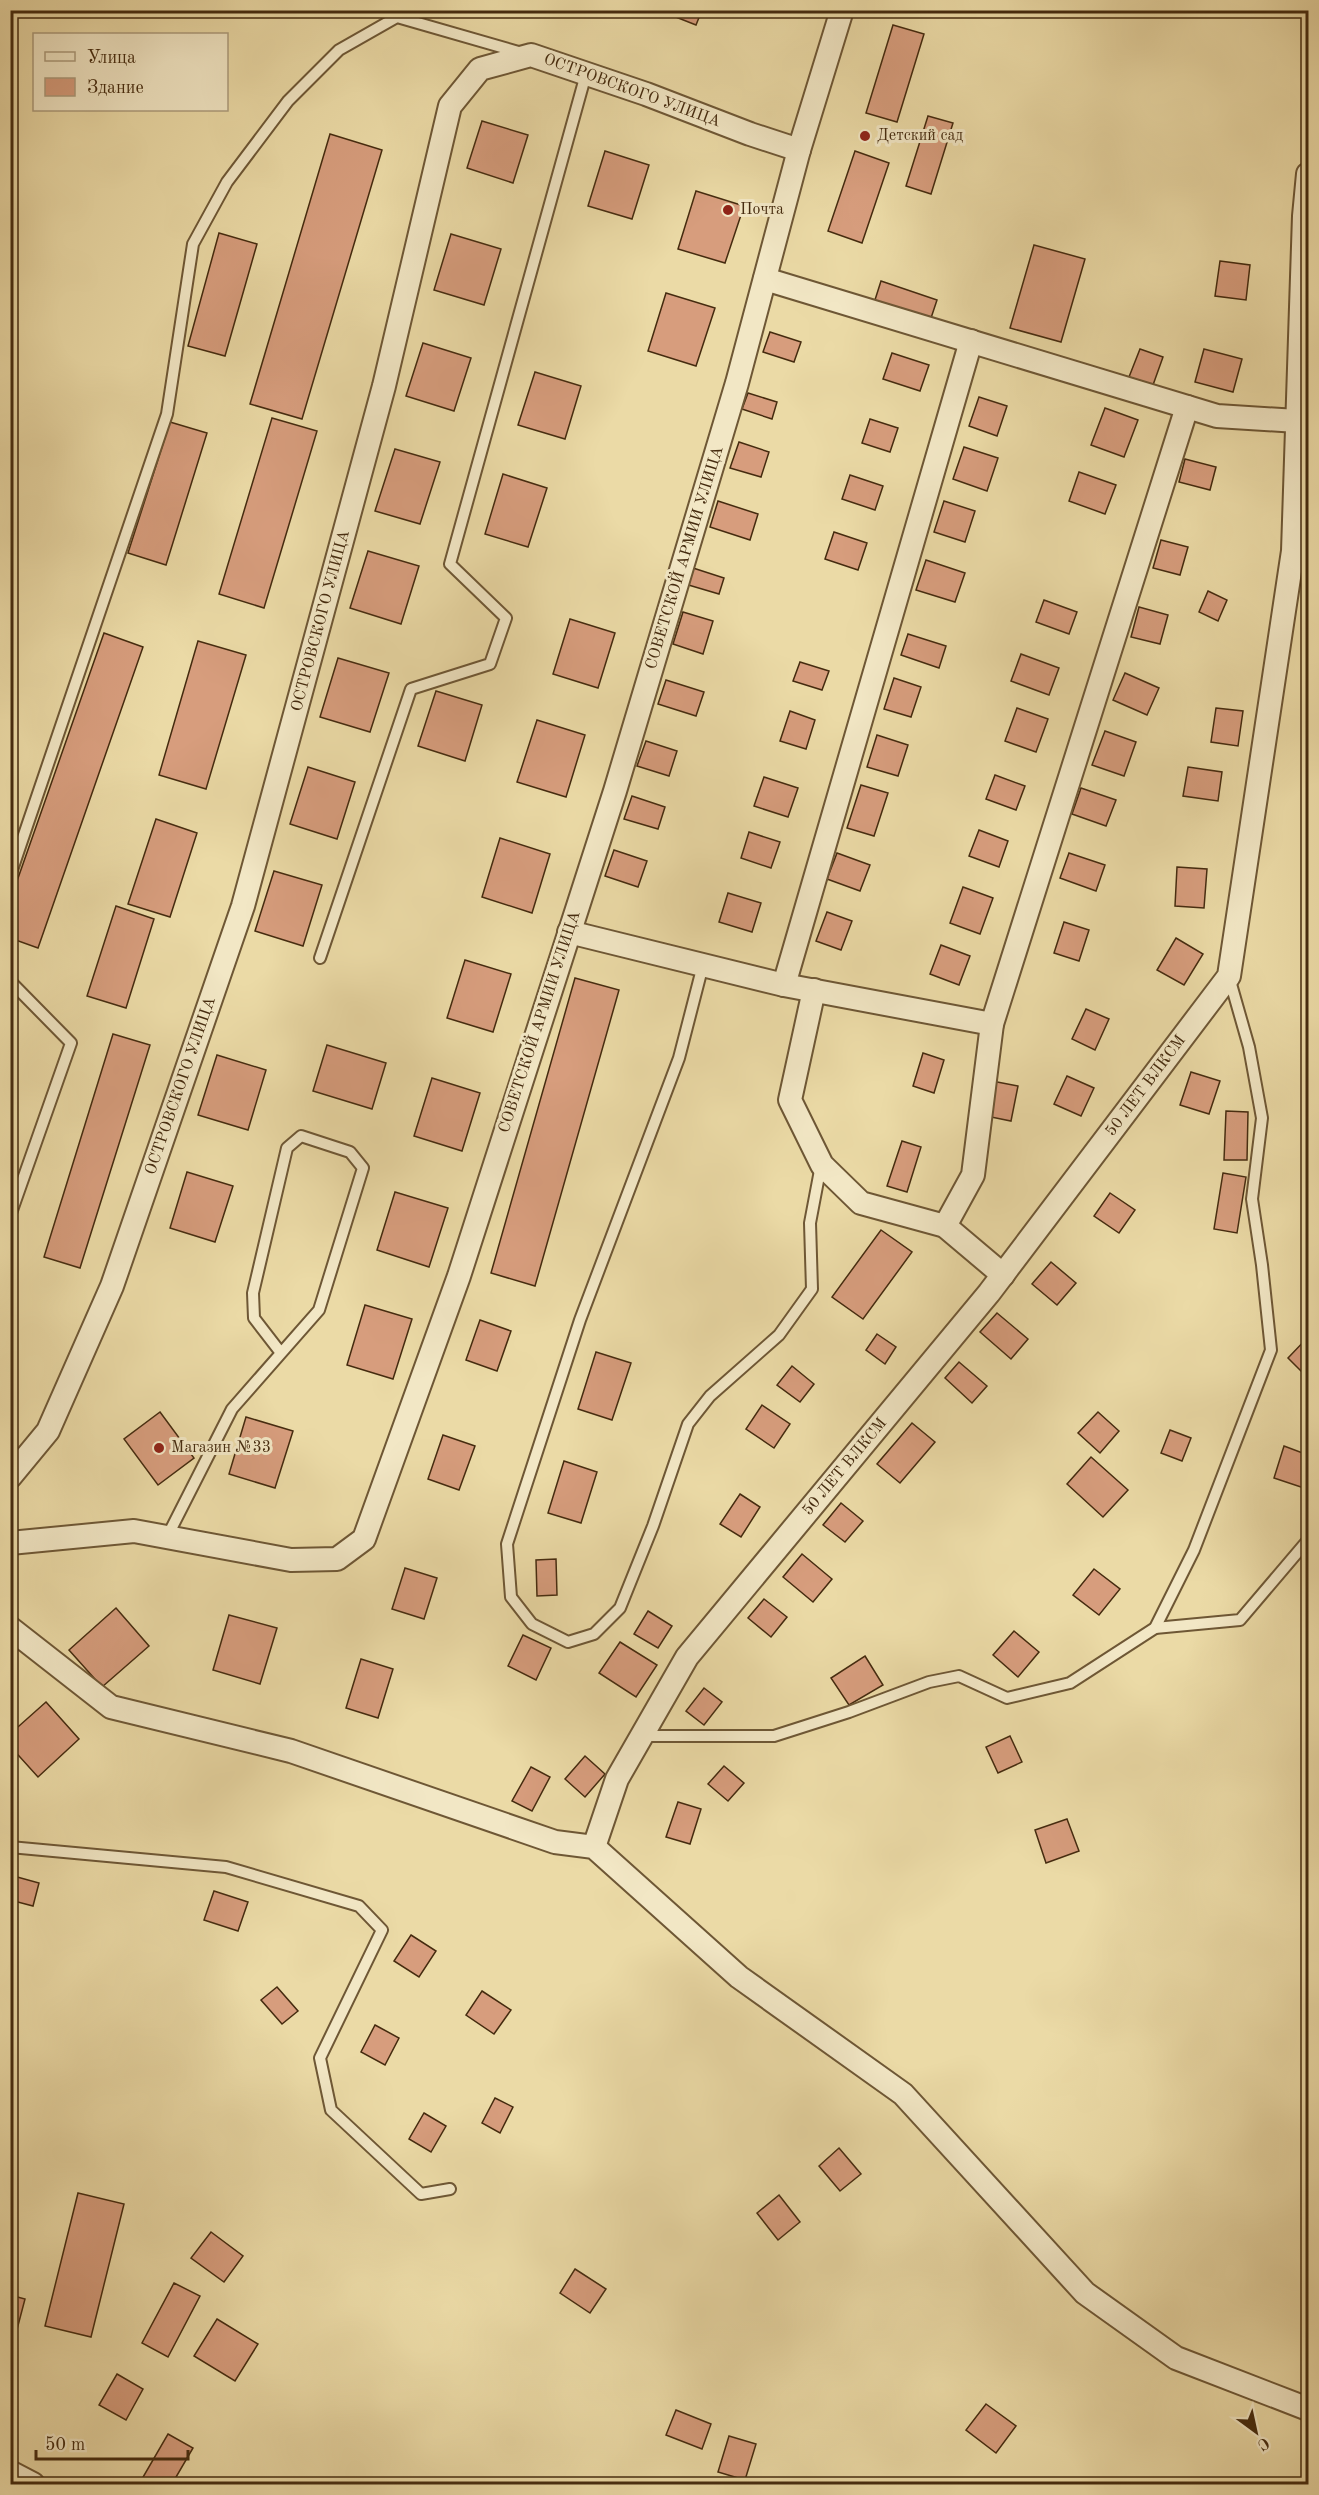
<svg xmlns="http://www.w3.org/2000/svg" width="1319" height="2495" viewBox="0 0 1319 2495" font-family="'Old Standard TT',serif">
  <style>
    .building { fill: #d79d7d; stroke: #452b0f; stroke-width: 1.5 }
    .lines { fill: none; stroke-linecap: round; stroke-linejoin: round }
    .service-casing { stroke: #6e5735; stroke-width: 14 }
    .minor-casing { stroke: #6e5735; stroke-width: 26 }
    .service { stroke: #f2e7c5; stroke-width: 10 }
    .minor { stroke: #f2e7c5; stroke-width: 22 }
    .poi-dot { fill: #8f2418; stroke: #f2e7c5; stroke-width: 2 }
    .labels { text-anchor: middle; dominant-baseline: central; stroke-width: 6; stroke-linejoin: round; paint-order: stroke }
    .street-label { font-size: 16px; fill: #452b0f; stroke: #f2e7c5 }
    .poi-label { font-size: 16px; fill: #452b0f; stroke: #f2e7c5; text-anchor: start }
  </style>
  <rect width="100%" height="100%" fill="#ebdaa6"/>
  <filter id="stains"><feTurbulence type="fractalNoise" baseFrequency=".00333" numOctaves="4"/><feColorMatrix values="0 0 0 0 .2 0 0 0 0 .09 0 0 0 0 .02 0 0 0 .5 -.17"/></filter>
  <radialGradient id="worn" r=".72"><stop offset=".6" stop-color="#630" stop-opacity="0"/><stop offset="1" stop-color="#630" stop-opacity=".3"/></radialGradient>
  <g class="building">
    <path d="M658 10H702L696 25Z"/>
    <path d="M893 25 924 34 897 122 866 113Z"/>
    <path d="M928 116 953 123 931 194 906 186Z"/>
    <path d="M482 121 528 135 513 183 467 168Z"/>
    <path d="M330 134 382 150 302 419 250 404Z"/>
    <path d="M605 151 649 165 632 219 588 206Z"/>
    <path d="M855 151 889 163 862 243 828 231Z"/>
    <path d="M696 191 744 206 725 263 678 249Z"/>
    <path d="M219 233 257 244 225 356 188 346Z"/>
    <path d="M451 234 501 249 484 305 434 290Z"/>
    <path d="M1034 245 1085 259 1061 342 1010 328Z"/>
    <path d="M1220 261 1250 265 1246 300 1215 296Z"/>
    <path d="M881 281 937 300 930 321 874 303Z"/>
    <path d="M666 293 715 308 696 366 648 351Z"/>
    <path d="M770 332 801 342 794 362 763 352Z"/>
    <path d="M423 343 471 358 454 411 406 396Z"/>
    <path d="M1140 349 1163 357 1153 385 1129 377Z"/>
    <path d="M1204 349 1242 359 1233 392 1195 382Z"/>
    <path d="M892 353 929 365 920 391 883 379Z"/>
    <path d="M535 372 581 386 565 439 518 425Z"/>
    <path d="M748 393 777 402 772 419 742 409Z"/>
    <path d="M979 397 1007 406 997 436 969 426Z"/>
    <path d="M1105 408 1138 420 1124 457 1091 445Z"/>
    <path d="M272 418 317 431 264 608 219 594Z"/>
    <path d="M870 419 898 428 890 452 862 443Z"/>
    <path d="M170 422 207 433 166 565 128 553Z"/>
    <path d="M739 442 769 452 761 477 730 468Z"/>
    <path d="M964 447 998 458 987 491 953 479Z"/>
    <path d="M395 449 440 462 420 524 375 511Z"/>
    <path d="M1185 459 1216 467 1210 490 1179 482Z"/>
    <path d="M1079 472 1116 485 1105 514 1069 501Z"/>
    <path d="M503 474 547 488 528 547 485 534Z"/>
    <path d="M850 475 883 486 875 510 842 499Z"/>
    <path d="M718 501 758 514 750 540 710 527Z"/>
    <path d="M944 501 975 511 965 542 934 532Z"/>
    <path d="M834 532 867 543 858 570 825 559Z"/>
    <path d="M1161 540 1188 547 1180 575 1153 568Z"/>
    <path d="M368 551 419 566 401 624 350 608Z"/>
    <path d="M926 560 965 573 955 602 916 590Z"/>
    <path d="M690 567 724 578 719 594 685 584Z"/>
    <path d="M1208 591 1227 600 1218 621 1199 612Z"/>
    <path d="M1044 600 1077 612 1069 634 1036 622Z"/>
    <path d="M1139 607 1168 615 1160 644 1131 637Z"/>
    <path d="M683 612 713 621 703 654 673 644Z"/>
    <path d="M570 619 615 633 598 688 553 674Z"/>
    <path d="M104 633 143 647 38 948 10 938V901Z"/>
    <path d="M908 634 946 646 939 668 901 655Z"/>
    <path d="M198 641 246 655 206 789 159 775Z"/>
    <path d="M1021 654 1059 668 1049 695 1011 681Z"/>
    <path d="M338 658 389 673 370 732 320 717Z"/>
    <path d="M800 662 829 671 822 690 793 681Z"/>
    <path d="M1125 673 1159 688 1147 715 1113 700Z"/>
    <path d="M894 678 921 687 911 717 884 709Z"/>
    <path d="M666 680 704 692 696 716 658 704Z"/>
    <path d="M436 691 482 705 465 761 418 746Z"/>
    <path d="M1017 708 1048 719 1036 752 1005 741Z"/>
    <path d="M1216 708 1243 711 1238 746 1211 742Z"/>
    <path d="M790 711 815 720 806 749 780 741Z"/>
    <path d="M537 720 585 735 566 797 517 782Z"/>
    <path d="M1105 731 1136 742 1124 776 1092 765Z"/>
    <path d="M877 735 908 745 898 776 867 767Z"/>
    <path d="M646 741 677 751 669 776 637 766Z"/>
    <path d="M308 767 355 782 337 839 290 824Z"/>
    <path d="M1188 767 1222 772 1218 801 1183 796Z"/>
    <path d="M995 775 1025 786 1016 810 986 799Z"/>
    <path d="M764 777 798 788 788 817 754 806Z"/>
    <path d="M861 785 888 793 874 836 847 828Z"/>
    <path d="M1081 788 1116 800 1106 826 1072 814Z"/>
    <path d="M632 796 665 807 658 829 624 819Z"/>
    <path d="M156 819 197 833 170 917 128 904Z"/>
    <path d="M979 830 1008 841 999 867 969 856Z"/>
    <path d="M749 832 780 842 771 868 741 858Z"/>
    <path d="M500 838 550 854 532 913 482 897Z"/>
    <path d="M614 850 647 861 638 887 605 876Z"/>
    <path d="M837 853 870 865 860 891 827 879Z"/>
    <path d="M1069 853 1105 865 1096 891 1060 878Z"/>
    <path d="M1177 867 1207 869 1204 908 1175 906Z"/>
    <path d="M274 871 322 885 303 946 255 931Z"/>
    <path d="M963 887 993 898 980 934 950 923Z"/>
    <path d="M728 893 761 903 752 932 719 922Z"/>
    <path d="M116 906 154 919 126 1008 87 996Z"/>
    <path d="M827 912 852 921 841 950 816 941Z"/>
    <path d="M1064 922 1089 930 1079 961 1054 953Z"/>
    <path d="M1176 938 1203 954 1184 985 1157 970Z"/>
    <path d="M941 945 970 956 959 985 930 974Z"/>
    <path d="M465 960 511 974 493 1032 447 1018Z"/>
    <path d="M575 978 619 990 535 1286 491 1273Z"/>
    <path d="M1086 1009 1109 1019 1095 1050 1072 1039Z"/>
    <path d="M113 1034 150 1045 80 1268 44 1257Z"/>
    <path d="M327 1045 386 1063 372 1109 313 1091Z"/>
    <path d="M923 1053 944 1060 934 1093 913 1086Z"/>
    <path d="M217 1055 266 1070 248 1130 198 1115Z"/>
    <path d="M1191 1072 1220 1081 1209 1114 1180 1105Z"/>
    <path d="M1067 1076 1094 1088 1081 1116 1054 1104Z"/>
    <path d="M432 1078 480 1093 462 1151 414 1136Z"/>
    <path d="M992 1081 1018 1086 1011 1121 986 1116Z"/>
    <path d="M1226 1111 1248 1112 1247 1160H1224Z"/>
    <path d="M902 1141 921 1147 907 1192 887 1186Z"/>
    <path d="M187 1172 233 1186 215 1242 170 1228Z"/>
    <path d="M1223 1173 1246 1177 1237 1233 1214 1229Z"/>
    <path d="M395 1192 448 1208 429 1267 377 1250Z"/>
    <path d="M1110 1193 1135 1210 1119 1233 1094 1216Z"/>
    <path d="M881 1230 912 1252 863 1319 832 1297Z"/>
    <path d="M1051 1262 1076 1283 1057 1305 1032 1284Z"/>
    <path d="M365 1305 412 1319 393 1379 347 1365Z"/>
    <path d="M997 1313 1028 1339 1011 1359 980 1332Z"/>
    <path d="M480 1320 511 1331 497 1371 466 1360Z"/>
    <path d="M877 1334 896 1347 885 1364 866 1350Z"/>
    <path d="M1308 1337V1378L1288 1358Z"/>
    <path d="M596 1352 631 1363 612 1420 578 1409Z"/>
    <path d="M959 1362 987 1386 972 1403 945 1378Z"/>
    <path d="M792 1366 814 1384 800 1402 777 1385Z"/>
    <path d="M762 1405 790 1424 774 1448 746 1429Z"/>
    <path d="M160 1412 194 1458 158 1485 124 1439Z"/>
    <path d="M1098 1412 1119 1431 1100 1453 1078 1433Z"/>
    <path d="M246 1417 293 1431 275 1488 229 1474Z"/>
    <path d="M912 1423 935 1442 900 1483 877 1464Z"/>
    <path d="M1170 1430 1191 1438 1182 1461 1161 1453Z"/>
    <path d="M443 1435 475 1446 459 1490 428 1479Z"/>
    <path d="M1284 1446 1308 1455V1474L1304 1488 1274 1478Z"/>
    <path d="M1091 1457 1128 1490 1103 1517 1067 1484Z"/>
    <path d="M564 1461 597 1472 581 1523 548 1513Z"/>
    <path d="M740 1494 760 1507 741 1537 720 1524Z"/>
    <path d="M841 1503 863 1521 845 1542 823 1525Z"/>
    <path d="M802 1554 832 1579 813 1602 783 1577Z"/>
    <path d="M556 1559 557 1595 537 1596 536 1560Z"/>
    <path d="M405 1568 437 1578 424 1619 392 1609Z"/>
    <path d="M1094 1569 1120 1589 1099 1615 1073 1595Z"/>
    <path d="M764 1599 787 1617 771 1637 748 1618Z"/>
    <path d="M116 1608 149 1646 102 1687 69 1650Z"/>
    <path d="M648 1611 672 1626 658 1648 634 1634Z"/>
    <path d="M229 1615 277 1628 260 1684 213 1670Z"/>
    <path d="M1014 1631 1039 1652 1018 1677 993 1655Z"/>
    <path d="M523 1635 551 1648 536 1680 508 1666Z"/>
    <path d="M620 1642 657 1665 636 1697 599 1673Z"/>
    <path d="M865 1656 883 1685 849 1705 831 1678Z"/>
    <path d="M361 1659 393 1669 378 1718 346 1708Z"/>
    <path d="M704 1688 722 1702 704 1725 686 1711Z"/>
    <path d="M46 1702 79 1739 38 1777 10 1746V1734Z"/>
    <path d="M1010 1736 1022 1762 998 1773 986 1747Z"/>
    <path d="M585 1756 605 1774 585 1797 565 1779Z"/>
    <path d="M724 1766 744 1783 728 1801 708 1784Z"/>
    <path d="M531 1767 550 1777 532 1811 512 1801Z"/>
    <path d="M678 1802 701 1809 690 1844 666 1837Z"/>
    <path d="M1067 1819 1079 1851 1046 1863 1035 1830Z"/>
    <path d="M10 1875 39 1883 33 1906 10 1900Z"/>
    <path d="M214 1891 248 1902 238 1931 204 1920Z"/>
    <path d="M411 1935 436 1951 419 1977 394 1961Z"/>
    <path d="M277 1987 298 2011 282 2024 261 2000Z"/>
    <path d="M482 1991 511 2010 494 2034 466 2015Z"/>
    <path d="M375 2025 399 2038 385 2065 361 2052Z"/>
    <path d="M495 2098 513 2107 500 2133 482 2123Z"/>
    <path d="M424 2113 446 2126 431 2152 409 2139Z"/>
    <path d="M839 2148 861 2174 840 2191 819 2166Z"/>
    <path d="M78 2193 124 2204 91 2337 45 2326Z"/>
    <path d="M779 2195 800 2222 778 2240 757 2213Z"/>
    <path d="M211 2232 243 2256 224 2282 191 2258Z"/>
    <path d="M575 2269 606 2289 590 2313 560 2293Z"/>
    <path d="M174 2283 200 2296 168 2357 142 2343Z"/>
    <path d="M10 2295 25 2299 10 2356Z"/>
    <path d="M217 2319 258 2344 235 2381 194 2356Z"/>
    <path d="M117 2374 143 2389 126 2420 99 2405Z"/>
    <path d="M986 2404 1016 2426 996 2453 966 2430Z"/>
    <path d="M676 2410 711 2424 702 2449 666 2435Z"/>
    <path d="M168 2434 193 2448 172 2484H139Z"/>
    <path d="M729 2436 756 2444 745 2480 718 2472Z"/>
  </g>
  <g class="lines">
    <g class="service-casing">
      <g id="service">
        <path d="M10 876 167 414 193 244 227 182 288 101 339 50 397 17 522 53"/>
        <path d="M320 958 411 689 490 664 506 618 450 564 586 74"/>
        <path d="M703 965 679 1058 580 1320 507 1544 511 1597 532 1624 568 1642 594 1634 620 1608 653 1526 688 1424 710 1396 779 1335 812 1289 810 1223 821 1165"/>
        <path d="M10 981 71 1043 10 1216"/>
        <path d="M167 1537 232 1409 319 1310 363 1168 350 1152 301 1136 287 1148 253 1293 254 1318 281 1353"/>
        <path d="M1155 1628 1240 1620 1308 1540"/>
        <path d="M642 1736H774L849 1712 929 1682 959 1676 1007 1698 1070 1683 1155 1628 1194 1550 1271 1350 1262 1265 1252 1199 1262 1118 1249 1047 1229 977"/>
        <path d="M10 1847 226 1867 359 1906 382 1930 320 2058 331 2110 421 2194 450 2189"/>
      </g>
    </g>
    <g class="minor-casing">
      <g id="minor">
        <path d="M765 279 1217 416 1297 421"/>
        <path d="M569 932 784 985 992 1024"/>
        <path d="M784 985 971 341"/>
        <path d="M814 990 790 1100 822 1165 861 1203 945 1226 1003 1275"/>
        <path d="M945 1226 973 1175 992 1024 1187 407"/>
        <path d="M10 1477 48 1431 112 1286 243 906 384 386 450 106 480 69 531 55 646 94 750 134 799 150"/>
        <path d="M10 1543 134 1531 291 1560 337 1559 364 1539 459 1276 615 791 737 383 799 150 842 10"/>
        <path d="M10 1628 111 1707 291 1751 555 1842 594 1847 739 1977 903 2094 1085 2293 1176 2358 1308 2409"/>
        <path d="M594 1847 617 1779 687 1657 989 1293 1229 976 1293 551 1304 216 1308 174"/>
        <path d="M10 2472 33 2484"/>
      </g>
    </g>
    <use href="#service" class="service"/>
    <use href="#minor" class="minor"/>
  </g>
  <g class="poi-dot">
    <circle cx="865" cy="136" r="6"/>
    <circle cx="728" cy="210" r="6"/>
    <circle cx="159" cy="1448" r="6"/>
  </g>
  <g class="labels">
    <g class="street-label">
      <text transform="translate(632 91) rotate(20)">ОСТРОВСКОГО УЛИЦА</text>
      <text transform="translate(685 558) rotate(-73)">СОВЕТСКОЙ АРМИИ УЛИЦА</text>
      <text transform="translate(321 621) rotate(-75)">ОСТРОВСКОГО УЛИЦА</text>
      <text transform="translate(540 1022) rotate(-72)">СОВЕТСКОЙ АРМИИ УЛИЦА</text>
      <text transform="translate(181 1086) rotate(-71)">ОСТРОВСКОГО УЛИЦА</text>
      <text transform="translate(1146 1086) rotate(-53)">50 ЛЕТ ВЛКСМ</text>
      <text transform="translate(845 1467) rotate(-50)">50 ЛЕТ ВЛКСМ</text>
    </g>
    <g class="poi-label">
      <text x="877" y="136">Детский сад</text>
      <text x="740" y="210">Почта</text>
      <text x="171" y="1448">Магазин №33</text>
    </g>
  </g>
  <rect width="1319" height="2495" fill="none" stroke="#ebdaa6" stroke-width="36"/>
  <rect x="12" y="12" width="1295" height="2471" fill="none" stroke="#452b0f" stroke-width="3"/>
  <rect x="18" y="18" width="1283" height="2459" fill="none" stroke="#452b0f" stroke-width="1.5"/>
  <rect x="33" y="33" width="195" height="78" fill="#f2e7c5" stroke="#ad9c7c" stroke-width="1.5"/>
  <rect x="45" y="52" width="30" height="9" fill="#f2e7c5" stroke="#ad9c7c" stroke-width="1.5"/>
  <text x="87" y="63" font-size="18" fill="#452b0f">Улица</text>
  <rect x="45" y="78" width="30" height="18" fill="#d79d7d" stroke="#ad9c7c" stroke-width="1.5"/>
  <text x="87" y="93" font-size="18" fill="#452b0f">Здание</text>
  <g transform="translate(1256 2432) rotate(147)" stroke="#f2e7c5" stroke-width="4.5" paint-order="stroke">
  <path d="M0-4.5L10 22L0 15L-10 22Z" fill="#452b0f"/>
  <text y="-9" font-size="16" font-weight="bold" text-anchor="middle" fill="#452b0f">С</text>
  </g>
  <path d="M36 2450v9h152v-9" fill="none" stroke="#452b0f" stroke-width="3"/>
  <text x="45" y="2450" font-size="18" fill="#452b0f" stroke="#f2e7c5" stroke-width="4.5" paint-order="stroke">50 m</text>
  <rect width="100%" height="100%" filter="url(#stains)"/>
  <rect width="100%" height="100%" fill="url(#worn)"/>
</svg>
